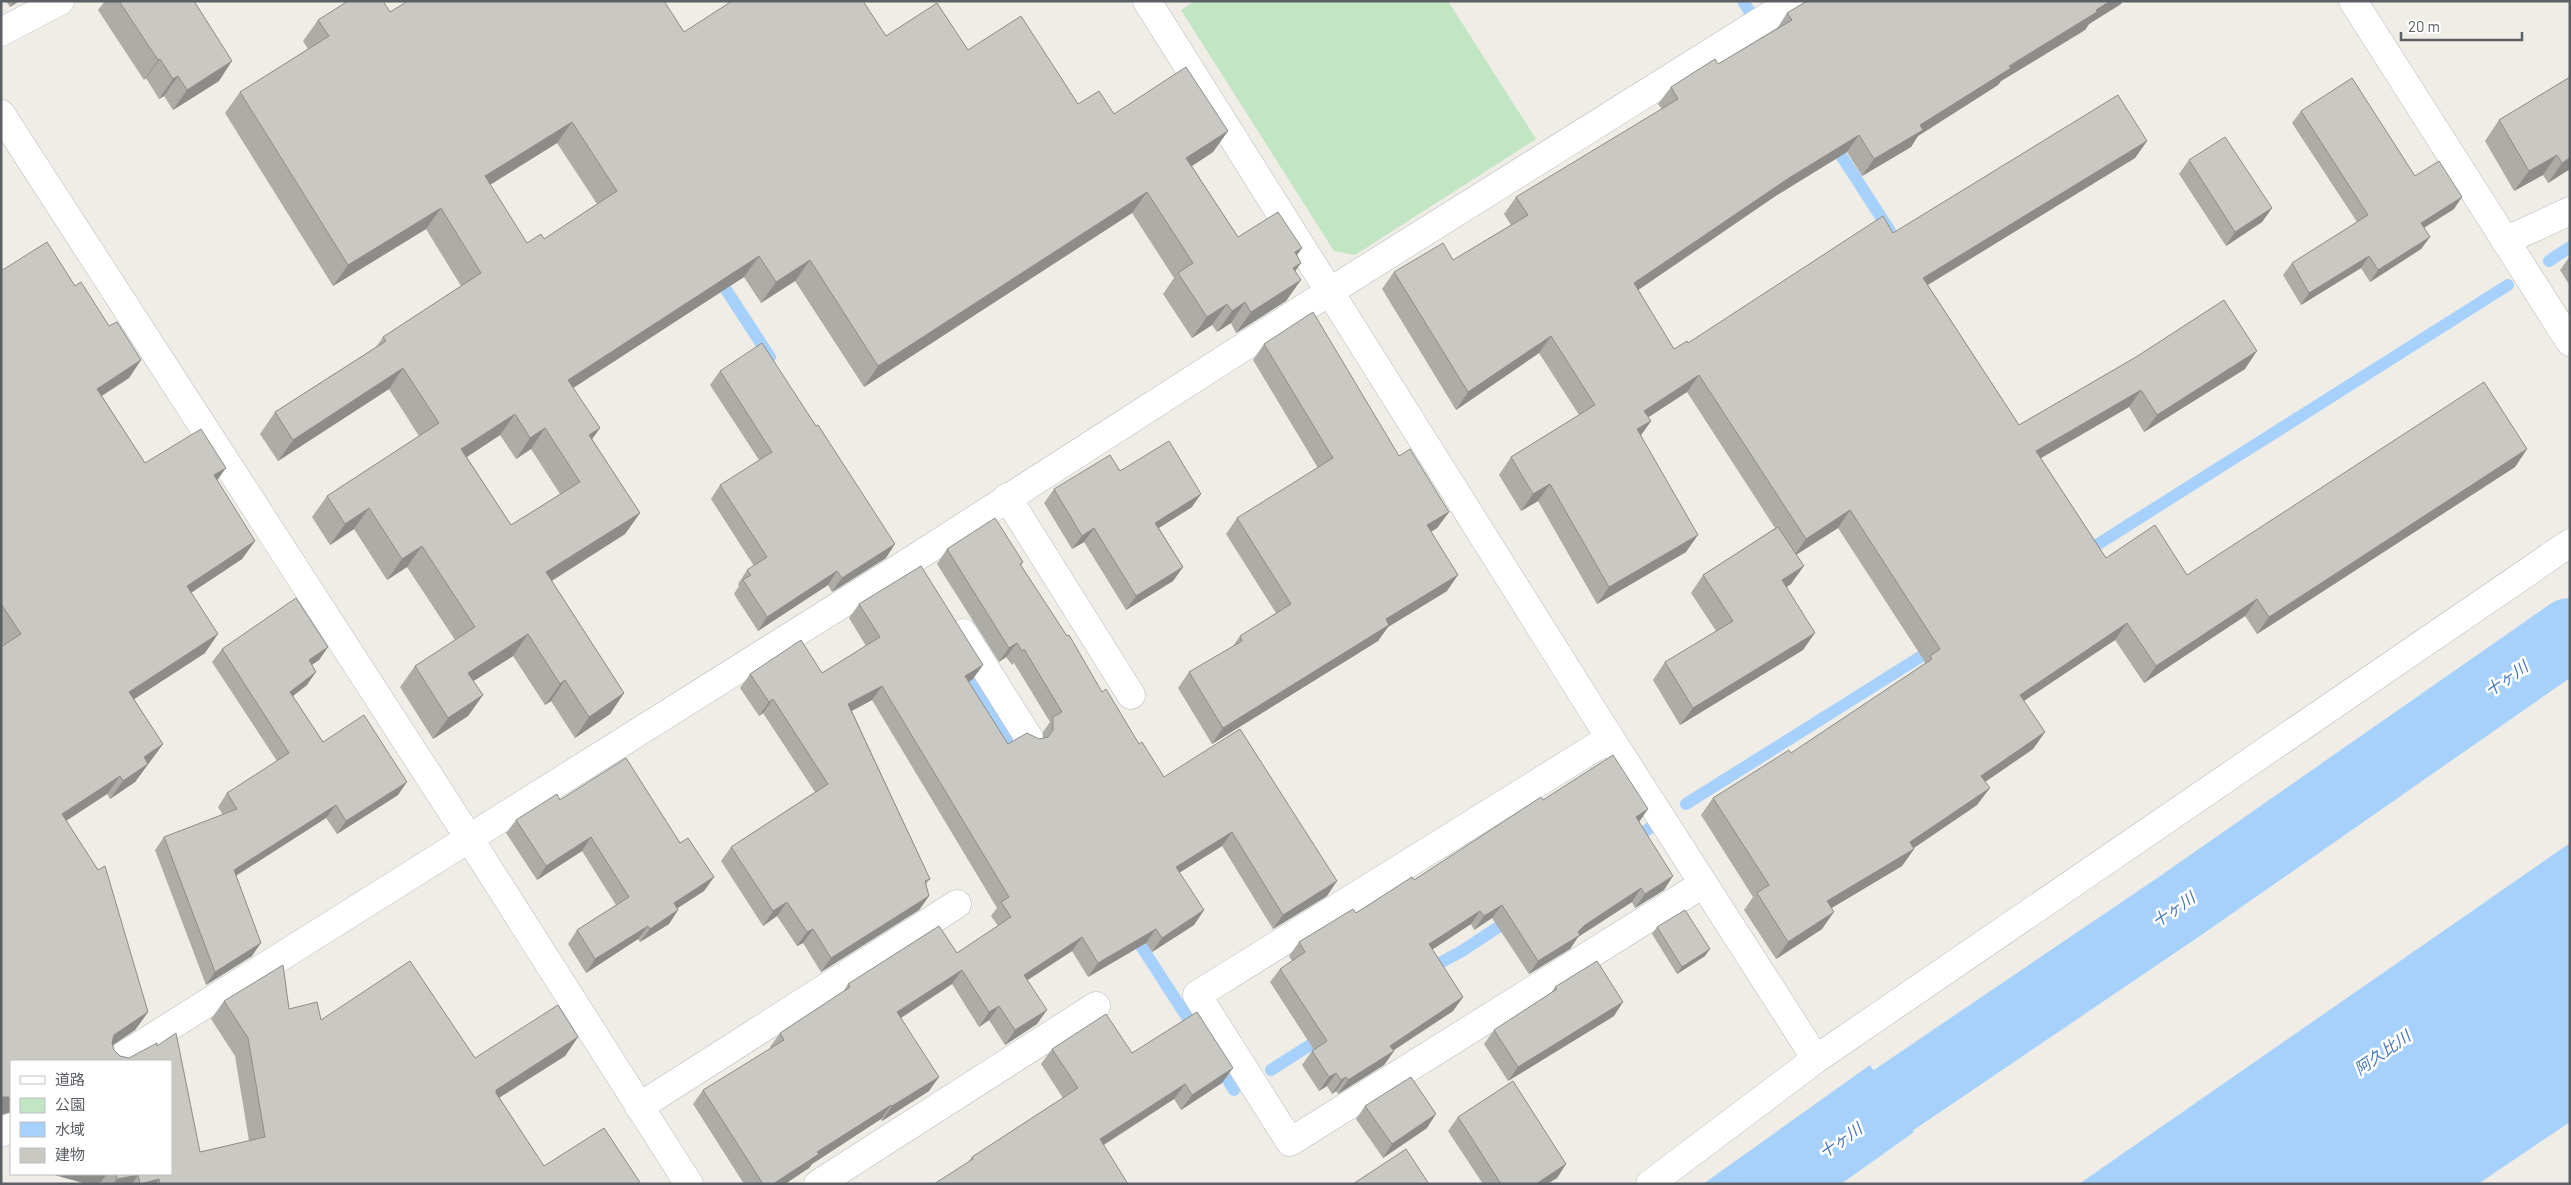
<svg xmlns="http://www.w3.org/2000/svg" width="2571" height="1185" viewBox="0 0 2571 1185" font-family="Barlow,'Noto Sans JP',sans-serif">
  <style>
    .green { fill: #c2e5c4 }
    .water { fill: #a6d1fd }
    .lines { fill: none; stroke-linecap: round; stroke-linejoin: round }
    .stream { stroke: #a6d1fd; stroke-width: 12 }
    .river { stroke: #a6d1fd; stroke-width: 72 }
    .minor-casing { stroke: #b7babe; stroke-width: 29 }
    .minor { stroke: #fff; stroke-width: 28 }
    .wall { fill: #aeaca7; fill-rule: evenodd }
    .shaded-wall { fill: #8d8c88 }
    .building { fill: #cac8c2; stroke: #8d8c88; fill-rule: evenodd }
    .labels { text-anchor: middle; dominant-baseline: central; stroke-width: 5; stroke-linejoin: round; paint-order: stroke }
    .water-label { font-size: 16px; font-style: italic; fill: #4676b8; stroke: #fff }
  </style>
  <rect width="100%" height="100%" fill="#efede5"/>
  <path class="green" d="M1195 1H1448L1536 139 1355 255 1334 251 1181 10Z"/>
  <g class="water">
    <path d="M2570 843V1122L2478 1184H2079Z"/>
    <path d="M1870 1065 1914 1132 1841 1184H1703Z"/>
  </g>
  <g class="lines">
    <g class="stream">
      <path d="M1743 1 1759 27"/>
      <path d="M1833 143 1890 231"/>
      <path d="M2549 261 2570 247"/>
      <path d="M717 276 770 357"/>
      <path d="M2084 553 2508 285"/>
      <path d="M961 668 1018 756"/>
      <path d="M1686 804 1936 647"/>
      <path d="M1632 840 1650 828"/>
      <path d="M1132 932 1196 1031"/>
      <path d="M1427 970 1462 951 1512 918"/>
      <path d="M1218 1064 1234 1090"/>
      <path d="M1271 1070 1324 1036"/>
    </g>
    <path class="river" d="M1776 1184 1848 1131 2180 906 2570 634"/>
    <g class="minor-casing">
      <g id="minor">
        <path d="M1147 1 1610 738 1816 1059"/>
        <path d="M2353 1 2570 342"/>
        <path d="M1 32 60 1"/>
        <path d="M1 114 469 838 689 1184"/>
        <path d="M2505 241 2570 211"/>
        <path d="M1007 497 1131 695"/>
        <path d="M963 633 1029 738"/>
        <path d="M1610 738 1197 995 1290 1142 1703 884"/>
        <path d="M115 1061 915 558 1329 292 1793 1"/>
        <path d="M639 1107 957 904"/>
        <path d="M1 1133 11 1127"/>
        <path d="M818 1184 1096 1006"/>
        <path d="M1650 1184 1816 1059 2570 543"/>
      </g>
    </g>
    <use href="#minor" class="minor"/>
  </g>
  <g class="wall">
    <path d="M6 1H19L10 7Z"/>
    <path d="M105 1H194L219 81 173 110 164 96 159 99 146 78 144 80 98 10Z"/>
    <path d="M2121 4 2089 24 2085 30 2001 81 1998 85 1918 136 1911 147 1862 176 1847 152 1777 195 1638 290 1674 349 1688 343 1893 233 2147 141 2135 158 1928 285 2019 425 2136 357 2245 369 2144 432 2129 407 2041 458 2106 558 2187 575 2527 449 2515 467 2257 634 2245 616 2144 683 2115 640 2024 701 2045 732 2033 749 1985 782 1977 805 1914 848V849L1902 866 1831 908 1822 929 1776 959 1744 910 1753 897 1701 815 1713 798 1791 753 1924 664 1925 662 1838 528 1796 555 1791 584 1787 587 1803 650 1680 725 1653 680 1665 662 1716 631 1691 593 1703 575 1775 528 1687 392 1648 417 1651 421 1641 435 1686 552 1597 604 1538 501 1521 511 1499 475 1511 457 1579 415 1539 353 1456 410 1382 289 1394 272 1453 260 1511 225 1504 214 1516 197 1662 109 1658 104 1671 87 1718 64 1776 30 1787 13Z"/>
    <path d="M390 12 684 32 886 36 968 50 1078 104 1114 114 1228 131 1213 152 1192 166 1238 237 1302 248 1297 255 1301 263 1295 271 1286 301 1236 333 1231 323 1217 332 1212 325 1192 338 1163 294 1174 278 1132 213 864 387 795 281 761 303 744 277 573 388 600 428 592 439 640 513 625 534 552 581 624 693 610 714 575 738 551 701 545 705 513 656 473 681 483 695 468 716 433 739 400 687 415 666 455 640 407 567 387 580 354 529 330 545 312 517 327 496 419 436 389 389 278 461 260 434 275 412 376 347 383 337 461 286 426 229 333 286 225 113 240 92 308 49 303 41 318 20ZM557 143 597 204 544 239 527 243 490 185ZM500 435 516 459 531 449 560 494 511 525 467 457Z"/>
    <path d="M2570 77V169L2548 183 2543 175 2514 191 2485 141 2499 120Z"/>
    <path d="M2301 111 2415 176 2454 209 2424 228 2430 237 2421 249 2370 282 2361 268 2301 305 2283 275 2292 263 2357 222 2292 123Z"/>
    <path d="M2189 160 2272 208 2262 222 2226 246 2179 174Z"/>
    <path d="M2570 256V286L2560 270Z"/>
    <path d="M1 271 75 286 109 326 141 360 129 378 102 396 145 463 217 480 255 541 242 559 191 593 205 653 134 699 163 744 135 782 110 799 107 794 66 821 148 1012 135 1030 113 1045 114 1050 200 1152 249 1141 235 1056 211 1019 224 1001 289 1009 321 1020 475 1058 578 1037 565 1056 499 1097 544 1166 641 1184H101V1182L95 1184H87L51 1174H171L11 1061V1112L1 1115V647L3 645 1 642Z"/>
    <path d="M1264 344 1399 456 1449 512 1437 528 1431 532 1447 591 1388 627 1378 641 1212 744 1178 688 1189 672 1233 646 1240 636 1276 613 1226 534 1237 518 1318 468 1253 360Z"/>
    <path d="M720 371 886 558 832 592 828 585 758 631 734 594 739 586 738 584 747 570 754 566 711 499 720 485 759 460 710 385Z"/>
    <path d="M1120 471 1192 507 1159 528 1183 567 1173 581 1126 610 1084 542 1072 549 1044 503 1054 489Z"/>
    <path d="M947 549 1023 562 1021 566 1102 692 1139 744 1164 777 1327 896 1273 929 1222 846 1179 873 1204 910 1194 925 1152 952 1146 943 1088 977 1072 951 1027 980 1037 1024 1005 1045 989 1020 979 1027 952 984 901 1018 929 1091 882 1121 881 1119 812 1164 809 1168 785 1184H744L693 1104 703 1090 771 1049 770 1047 780 1033 843 992 848 984 957 953 998 926 991 916 997 908 872 700 852 711 930 879 926 884 929 896 919 910 821 972 803 943 797 946 777 916 763 926 721 861 731 847 815 792 763 713 759 716 740 688 750 674 822 673 866 646 849 618 859 604 973 679 968 682 1008 744 1043 738V732L1050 722 1014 663 1012 665 1006 657 999 662 937 564Z"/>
    <path d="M328 647 319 660 312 665 307 685 293 696 323 742 398 795 337 834 326 818 236 876 252 956 206 985 155 850 164 837 223 815 218 807 227 793 277 761 212 662 222 649Z"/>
    <path d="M560 800 680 843 714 877 704 891 677 908 678 910 669 924 640 942 638 939 586 973 568 944 577 930 616 905 582 851 537 880 506 833 516 820Z"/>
    <path d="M1543 800 1648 809 1639 822 1664 890 1635 908 1632 902 1578 937 1570 949 1529 974 1492 918 1474 930 1471 924 1432 950 1463 997 1453 1011 1393 1051H1394L1384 1065 1338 1094 1336 1091 1332 1094 1327 1086 1319 1091 1302 1065 1312 1051 1314 1050 1270 982 1280 969 1292 961 1289 956 1299 942 1356 913 1414 880Z"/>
    <path d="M1657 927 1705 956 1677 974 1652 934Z"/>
    <path d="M1555 987 1614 1016 1508 1081 1484 1044 1494 1030 1551 993Z"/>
    <path d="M1052 1049 1132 1053 1222 1083 1181 1110 1174 1099 1104 1145 968 1162 972 1157 1063 1098 1041 1064Z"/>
    <path d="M1365 1106 1427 1128 1383 1158 1356 1119Z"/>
    <path d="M1458 1117 1566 1164 1557 1178 1547 1184H1483L1448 1131Z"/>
  </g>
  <g class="shaded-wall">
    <path d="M14 1H19L10 7Z"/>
    <path d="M2110 1H2123L2121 4 2089 24 2085 30 2001 81 1998 85 1918 136 1911 147 1862 176 1874 159 1920 125Z"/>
    <path d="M160 59 146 78 144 80 158 60Z"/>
    <path d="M232 61 219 81 173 110 187 90Z"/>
    <path d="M178 76 164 96 159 99 173 79Z"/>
    <path d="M572 122 557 143 470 197 485 176Z"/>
    <path d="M1228 131 1213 152 1172 179 1186 158Z"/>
    <path d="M1859 135 1847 152 1777 195 1622 301 1634 283 1789 178Z"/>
    <path d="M2147 141 2135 158 1911 295 1923 278Z"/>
    <path d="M2557 155 2543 175 2514 191 2529 171Z"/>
    <path d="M2570 158V169L2548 183 2562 163Z"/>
    <path d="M1147 192 1132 213 864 387 878 366Z"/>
    <path d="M2462 197 2454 209 2412 235 2421 223Z"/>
    <path d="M441 208 426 229 333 286 348 265Z"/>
    <path d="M2272 208 2262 222 2226 246 2235 232Z"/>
    <path d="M2430 237 2421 249 2370 282 2378 270Z"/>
    <path d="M1302 248 1287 269 1295 252Z"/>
    <path d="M759 256 744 277 553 401 568 380Z"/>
    <path d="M2369 256 2361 268 2301 305 2309 293Z"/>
    <path d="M810 260 795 281 761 303 776 282Z"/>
    <path d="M1301 263 1286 284 1293 268Z"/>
    <path d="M1301 280 1286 301 1236 333 1251 312Z"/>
    <path d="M1245 302 1231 323 1217 332 1232 311Z"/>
    <path d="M1227 304 1212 325 1192 338 1207 317Z"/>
    <path d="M1551 336 1539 353 1456 410 1468 392Z"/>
    <path d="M2257 351 2245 369 2144 432 2157 415Z"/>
    <path d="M141 360 129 378 84 407 97 389Z"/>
    <path d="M403 368 389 389 278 461 293 440Z"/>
    <path d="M1699 375 1687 392 1632 428 1644 411Z"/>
    <path d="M2141 390 2129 407 2024 468 2036 451Z"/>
    <path d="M515 414 500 435 447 470 461 449Z"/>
    <path d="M1651 421 1639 438 1637 429Z"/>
    <path d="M545 428 531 449 516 459 530 438Z"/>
    <path d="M600 428 585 449 589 435Z"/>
    <path d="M2527 449 2515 467 2257 634 2269 617Z"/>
    <path d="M226 468 213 486 214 475Z"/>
    <path d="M1550 484 1538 501 1521 511 1533 494Z"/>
    <path d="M1201 494 1192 507 1146 536 1155 523Z"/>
    <path d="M369 508 354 529 330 545 345 524Z"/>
    <path d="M1850 510 1838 528 1794 556 1806 539Z"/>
    <path d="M1449 512 1437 528 1416 541 1427 525Z"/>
    <path d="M640 513 625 534 532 593 546 572Z"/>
    <path d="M1094 528 1084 542 1072 549 1082 536Z"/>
    <path d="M1698 535 1686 552 1597 604 1609 587Z"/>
    <path d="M255 541 242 559 174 604 187 586Z"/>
    <path d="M895 544 886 558 832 592 842 578Z"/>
    <path d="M422 546 407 567 387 580 402 559Z"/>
    <path d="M1804 566 1791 584 1770 597 1782 580Z"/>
    <path d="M1183 567 1173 581 1126 610 1136 596Z"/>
    <path d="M837 571 828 585 758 631 767 617Z"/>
    <path d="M1458 575 1447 591 1388 627 1378 641 1212 744 1223 728 1386 619Z"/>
    <path d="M2257 599 2245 616 2144 683 2156 666Z"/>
    <path d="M2127 623 2115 640 2007 712 2020 695Z"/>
    <path d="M1815 633 1803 650 1680 725 1693 708Z"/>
    <path d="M218 634 205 653 116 711 129 692Z"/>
    <path d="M528 634 513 656 453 694 468 673Z"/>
    <path d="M1017 643 1006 657 999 662 1009 648Z"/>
    <path d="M328 647 319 660 299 673 309 660Z"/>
    <path d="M983 665 973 679 955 691 965 676Z"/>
    <path d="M316 672 307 685 281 705 290 692Z"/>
    <path d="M565 680 551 701 545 705 560 684Z"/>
    <path d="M882 686 872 700 838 718 848 704Z"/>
    <path d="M624 693 610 714 575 738 589 717Z"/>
    <path d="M483 695 468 716 433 739 448 718Z"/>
    <path d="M773 699 763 713 759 716 769 702Z"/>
    <path d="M2045 732 2033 749 1969 793 1981 776Z"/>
    <path d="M163 744 135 782 110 799 123 781 144 757Z"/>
    <path d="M120 776 107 794 49 832 62 814Z"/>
    <path d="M407 782 398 795 337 834 346 821Z"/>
    <path d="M1990 788 1977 805 1902 856 1914 849 1902 866 1815 918 1827 901 1910 842Z"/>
    <path d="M336 805 326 818 224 883 234 870Z"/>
    <path d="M1648 809 1638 823 1636 817Z"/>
    <path d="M1232 832 1222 846 1166 881 1176 867Z"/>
    <path d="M591 837 582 851 537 880 546 866Z"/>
    <path d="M1673 876 1664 890 1635 908 1645 894Z"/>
    <path d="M714 877 704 891 664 917 674 903Z"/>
    <path d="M1337 881 1327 896 1273 929 1283 915Z"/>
    <path d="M1641 888 1632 902 1578 937 1570 949 1529 974 1538 961 1578 932 1585 925Z"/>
    <path d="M929 896 919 910 821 972 831 958Z"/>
    <path d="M787 902 777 916 763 926 773 911Z"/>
    <path d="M1502 905 1492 918 1474 930 1484 916Z"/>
    <path d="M678 910 669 924 640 942 650 929Z"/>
    <path d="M1204 910 1194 925 1152 952 1162 938Z"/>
    <path d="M1480 911 1471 924 1419 958 1429 944Z"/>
    <path d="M1834 912 1822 929 1776 959 1788 942Z"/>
    <path d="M648 926 638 939 586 973 595 959Z"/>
    <path d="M813 929 803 943 797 946 807 932Z"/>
    <path d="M1156 929 1146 943 1088 977 1098 963Z"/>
    <path d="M1082 937 1072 951 1014 989 1024 975Z"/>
    <path d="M261 943 252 956 206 985 215 972Z"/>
    <path d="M1710 949 1705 956 1677 974 1682 967Z"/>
    <path d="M962 970 952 984 887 1027 897 1012Z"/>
    <path d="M1463 997 1453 1011 1380 1059 1390 1046Z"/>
    <path d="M1623 1002 1614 1016 1508 1081 1518 1067Z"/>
    <path d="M999 1006 989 1020 979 1027 989 1012Z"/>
    <path d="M1047 1010 1037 1024 1005 1045 1015 1030Z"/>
    <path d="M148 1012 135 1030 101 1053 114 1035Z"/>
    <path d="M578 1037 565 1056 483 1108 496 1090Z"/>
    <path d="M1394 1051 1384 1065 1338 1094 1348 1080Z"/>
    <path d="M1233 1068 1222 1083 1181 1110 1192 1095Z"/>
    <path d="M1336 1073 1327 1086 1319 1091 1329 1077Z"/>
    <path d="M939 1077 929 1091 882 1121 892 1106Z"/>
    <path d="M1346 1077 1336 1091 1332 1094 1341 1080Z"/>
    <path d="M1185 1084 1174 1099 1089 1154 1100 1139Z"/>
    <path d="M1 1097H11V1112L1 1115Z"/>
    <path d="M891 1105 881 1119 812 1164 809 1168 785 1184H773L817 1152Z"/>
    <path d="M1436 1114 1427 1128 1383 1158 1392 1144Z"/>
    <path d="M1566 1164 1557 1178 1547 1184H1536Z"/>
    <path d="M51 1174H107L101 1182 95 1184H87Z"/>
    <path d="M138 1175 132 1184H113L117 1179Z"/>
    <path d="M159 1179 156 1184H140Z"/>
  </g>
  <g class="building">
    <path d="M119 1H194L232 61 187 90 178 76 173 79 160 59 158 60Z"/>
    <path d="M348 1H383L390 12 408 1H664L684 32 732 1H863L886 36 937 3 968 50 1021 16 1078 104 1099 91 1114 114 1186 67 1228 131 1186 158 1238 237 1278 212 1302 248 1295 252 1301 263 1293 268 1301 280 1251 312 1245 302 1232 311 1227 304 1207 317 1178 273 1193 263 1147 192 878 366 810 260 776 282 759 256 568 380 600 428 589 435 640 513 546 572 624 693 589 717 565 680 560 684 528 634 468 673 483 695 448 718 415 666 475 627 422 546 402 559 369 508 345 524 327 496 439 423 403 368 293 440 275 412 386 341 383 337 481 273 441 208 348 265 240 92 329 36 318 20ZM572 122 617 191 544 239 541 234 527 243 485 176ZM515 414 530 438 545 428 580 482 511 525 461 449Z"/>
    <path d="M1807 1H2110L2096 10 2097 12 2009 66 2011 68 1920 125 1923 130 1874 159 1859 135 1789 178 1634 283 1674 349 1687 341 1688 343 1883 216 1893 233 2118 95 2147 141 1923 278 2019 425 2136 357 2224 300 2257 351 2157 415 2141 390 2036 451 2106 558 2155 525 2187 575 2484 382 2527 449 2269 617 2257 599 2156 666 2127 623 2020 695 2045 732 1981 776 1990 788 1910 842 1914 849 1827 901 1834 912 1788 942 1757 893 1769 885 1713 798 1789 750 1791 753 1932 659 1930 656 1940 649 1850 510 1806 539 1699 375 1644 411 1651 421 1637 429 1698 535 1609 587 1550 484 1533 494 1511 457 1595 405 1551 336 1468 392 1394 272 1443 243 1453 260 1528 215 1516 197 1678 99 1671 87 1715 59 1718 64 1792 20 1787 13Z"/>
    <path d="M2570 77V158L2562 163 2557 155 2529 171 2499 120Z"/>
    <path d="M2352 78 2415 176 2439 161 2462 197 2421 223 2430 237 2378 270 2369 256 2309 293 2292 263 2368 215 2301 111Z"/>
    <path d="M2225 137 2272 208 2235 232 2189 160Z"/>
    <path d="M47 242 75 286 81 282 109 326 117 322 141 360 97 389 145 463 201 429 226 468 214 475 255 541 187 586 218 634 129 692 163 744 144 757 148 764 123 781 120 776 62 814 98 870 105 866 148 1012 114 1035 112 1043 114 1050 120 1056 129 1058 157 1043V1046L176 1033 200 1152 265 1137 248 1038 224 1001 283 965 289 1009 317 1002 321 1020 410 961 475 1058 558 1005 578 1037 496 1090V1093L544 1166 604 1128 641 1184H160L159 1179 140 1184 138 1175 117 1179 116 1174H171V1061H11V1097H1V647L21 634 1 604V271Z"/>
    <path d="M1313 312 1399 456 1410 449 1449 512 1427 525 1458 575 1386 619 1389 625 1223 728 1189 672 1242 641 1240 636 1291 604 1237 518 1333 458 1264 344Z"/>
    <path d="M762 343 816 426 818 425 895 544 842 578 837 571 767 617 743 580 751 575 747 570 767 557 720 485 772 452 720 371Z"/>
    <path d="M1169 441 1201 494 1155 523 1183 567 1136 596 1094 528 1082 536 1054 489 1110 455 1120 471Z"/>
    <path d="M995 518 1023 562 1020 564 1067 636 1069 635 1102 692 1106 689 1139 744 1142 742 1164 777 1240 729 1337 881 1283 915 1232 832 1176 867 1204 910 1162 938 1156 929 1098 963 1082 937 1024 975 1047 1010 1015 1030 999 1006 989 1012 962 970 897 1012 939 1077 892 1106 891 1105 817 1152 819 1154 773 1184H763L703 1090 784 1040 780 1033 850 987 848 984 939 926 957 953 1011 917 1001 902 1009 897 882 686 848 704 930 879 925 881 929 896 831 958 813 929 807 932 787 902 773 911 731 847 828 784 773 699 769 702 750 674 801 640 822 673 880 637 859 604 921 566 983 665 965 676 1008 744 1027 733 1039 739 1048 737 1053 730V717L1062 712 1024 649 1022 651 1017 643 1009 648 947 549Z"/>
    <path d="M1778 527 1804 566 1782 580 1815 633 1693 708 1665 662 1733 621 1703 575Z"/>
    <path d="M296 598 328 647 309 660 316 672 290 692 323 742 364 715 407 782 346 821 336 805 234 870 261 943 215 972 164 837 237 809 227 793 289 753 222 649Z"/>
    <path d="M1613 755 1648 809 1636 817 1673 876 1645 894 1641 888 1585 925 1578 932 1580 935 1538 961 1502 905 1484 916 1480 911 1429 944 1463 997 1390 1046 1394 1051 1348 1080 1346 1077 1341 1080 1336 1073 1329 1077 1312 1051 1327 1041 1280 969 1305 952 1299 942 1353 909 1356 913 1412 877 1414 880 1541 797 1543 800Z"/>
    <path d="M626 758 680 843 688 838 714 877 674 903 678 910 650 929 648 926 595 959 577 930 629 897 591 837 546 866 516 820 557 794 560 800Z"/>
    <path d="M1685 910 1710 949 1682 967 1657 927Z"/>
    <path d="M1597 961 1623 1002 1518 1067 1494 1030 1557 989 1555 987Z"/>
    <path d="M1197 1012 1233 1068 1192 1095 1185 1084 1100 1139 1128 1184H934L973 1159 972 1157 1078 1088 1052 1049 1106 1014 1132 1053Z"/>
    <path d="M1411 1077 1436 1114 1392 1144 1365 1106Z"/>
    <path d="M1513 1081 1566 1164 1536 1184H1501L1458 1117Z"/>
    <path d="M1406 1149 1429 1184H1353Z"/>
  </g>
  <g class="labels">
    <g class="water-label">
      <text transform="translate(2506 678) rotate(-35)">十ヶ川</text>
      <text transform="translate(2173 909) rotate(-35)">十ヶ川</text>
      <text transform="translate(2382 1052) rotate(-35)">阿久比川</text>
      <text transform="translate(1840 1140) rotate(-35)">十ヶ川</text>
    </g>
  </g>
  <rect width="2571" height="1185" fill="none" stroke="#5c6065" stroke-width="5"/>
  <rect x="10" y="1060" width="162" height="115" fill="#ffffff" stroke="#bebfc1"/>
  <rect x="20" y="1076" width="25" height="8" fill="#ffffff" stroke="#bebfc1"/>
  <text x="55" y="1085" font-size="15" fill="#5c6065">道路</text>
  <rect x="20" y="1098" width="25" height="15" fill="#c2e5c4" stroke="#bebfc1"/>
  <text x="55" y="1110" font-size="15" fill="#5c6065">公園</text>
  <rect x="20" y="1122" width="25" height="15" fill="#a6d1fd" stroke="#bebfc1"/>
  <text x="55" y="1135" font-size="15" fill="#5c6065">水域</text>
  <rect x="20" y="1148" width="25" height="15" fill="#cac8c2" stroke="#bebfc1"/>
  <text x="55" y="1160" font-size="15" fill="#5c6065">建物</text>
  <path d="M2401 32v8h121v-8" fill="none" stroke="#5c6065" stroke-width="2.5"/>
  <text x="2408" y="32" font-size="15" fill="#5c6065" stroke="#ffffff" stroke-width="4" paint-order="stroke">20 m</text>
</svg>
